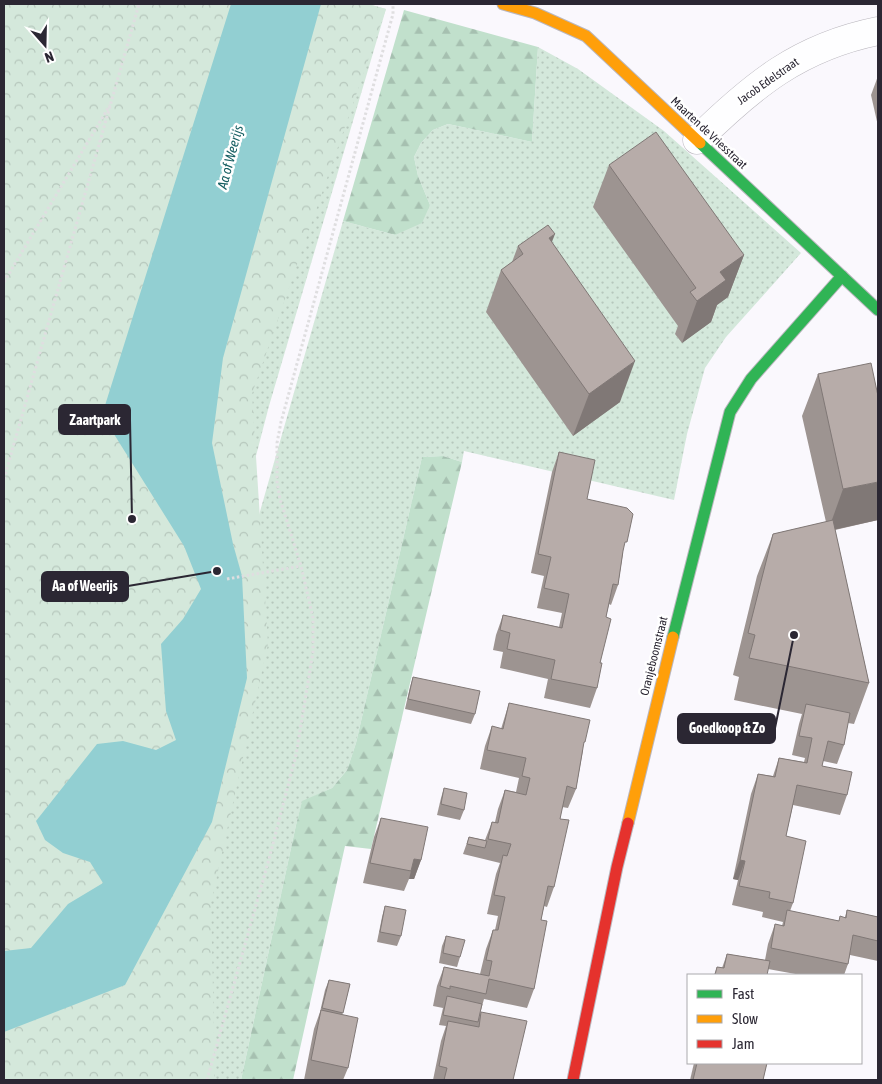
<svg xmlns="http://www.w3.org/2000/svg" width="882" height="1084" viewBox="0 0 882 1084" font-family="'Asap Condensed',sans-serif">
  <style>
    .grass { fill: url(#grass-dots) }
    .forest { fill: url(#forest-firs) }
    .park { fill: url(#park-crowns) }
    .water { fill: #92cfd2 }
    .lines { fill: none; stroke-linecap: round; stroke-linejoin: round }
    .street-casing { stroke: #bab7be; stroke-width: 29 }
    .fast-casing { stroke: #bab7be; stroke-width: 13 }
    .slow-casing { stroke: #bab7be; stroke-width: 13 }
    .jam-casing { stroke: #bab7be; stroke-width: 13 }
    .path { stroke: #dfdee0; stroke-width: 3; stroke-dasharray: 2.5 2.5; stroke-linecap: butt }
    .street { stroke: #fefeff; stroke-width: 28 }
    .fast { stroke: #30b455; stroke-width: 11 }
    .slow { stroke: #ff9f0a; stroke-width: 11 }
    .jam { stroke: #e5322d; stroke-width: 11 }
    .wall { fill: #9d9491 }
    .shaded-wall { fill: #807876 }
    .building { fill: #b7aca9; stroke: #807876 }
    .labels { text-anchor: middle; dominant-baseline: central; stroke-width: 5; stroke-linejoin: round; paint-order: stroke }
    .street-label { font-size: 12px; fill: #2b2733; stroke: #fff }
    .water-label { font-size: 14px; font-style: italic; fill: #176063; stroke: #fff }
    .leader { fill: none; stroke: #2b2733; stroke-width: 2 }
    .callout-dot { fill: #2b2733; stroke: #fff; stroke-width: 2 }
    .callout { fill: #2b2733; stroke: #2b2733; stroke-width: 2 }
    .callout-label { font-size: 14px; text-anchor: middle; font-weight: bold; fill: #fff }
  </style>
  <defs>
    <pattern id="grass-dots" width="8" height="8" patternUnits="userSpaceOnUse" patternTransform="scale(1.25)"><rect width="8" height="8" fill="#d4e8db"/><path d="M2 2h.1M6 6h.1" fill="none" stroke="#b6c7bc" stroke-width="1.8" stroke-linecap="round"/></pattern>
    <pattern id="forest-firs" width="22" height="20" patternUnits="userSpaceOnUse" patternTransform="scale(1.25)"><rect width="22" height="20" fill="#c1e0cc"/><path d="M5 1l3.5 6h-7zM16 11l3.5 6h-7z" fill="#a6c0b0"/></pattern>
    <pattern id="park-crowns" width="20" height="18" patternUnits="userSpaceOnUse" patternTransform="scale(1.25)"><rect width="20" height="18" fill="#d4e8db"/><path d="M2 6a3 3 0 1 1 6 0M12 15a3 3 0 1 1 6 0" fill="none" stroke="#b6c7bc"/></pattern>
  </defs>
  <rect width="100%" height="100%" fill="#faf8fd"/>
  <path class="grass" d="M368 4 386 9 269 406 233 544 247 557 343 221 395 235 430 205 418 176 414 157 421 143 433 130 448 124 532 142 538 47 578 69 664 131 801 253 726 337 705 368 687 434 674 500 464 451 462 462 443 456 422 457 356 743 347 770 332 788 302 802 296 825 241 1080H4L212 443Z"/>
  <g class="forest">
    <path d="M404 10 538 47 532 142 448 124 433 130 421 143 414 157 418 176 430 205 422 223 395 235 343 221Z"/>
    <path d="M443 456 462 462 371 849 345 846 293 1080H241L296 825 302 801 332 788 347 770 356 743 422 457Z"/>
  </g>
  <path class="park" d="M4 4H368L386 9 252 394 268 644 211 903 215 1080H4Z"/>
  <path class="water" d="M231 4H321L223 358 212 443 233 544 242 576 247 678 212 822 125 985 4 1032V951L31 948 68 904 103 883 90 862 63 853 45 840 36 821 97 744 123 741 156 750 176 740 166 711 161 644 183 619 201 589 184 546 102 415Z"/>
  <g class="lines">
    <g class="street-casing">
      <path id="street" d="M697 140C753 85 799 47 878 31"/>
    </g>
    <g class="fast-casing">
      <g id="fast">
        <path d="M700 143 878 310"/>
        <path d="M673 637 730 412 751 379 842 276"/>
      </g>
    </g>
    <g class="slow-casing">
      <g id="slow">
        <path d="M503 4 535 13 586 36 700 143"/>
        <path d="M628 823 673 637"/>
      </g>
    </g>
    <g class="jam-casing">
      <path id="jam" d="M573 1080 617 867 628 823"/>
    </g>
    <g class="path">
      <path d="M4 282 110 105"/>
      <path d="M4 479 139 4"/>
      <path d="M227 579 301 566"/>
      <path d="M207 1080 269 859 296 755 313 652V618L301 566 280 499 277 482V443L281 422 393 14V4"/>
    </g>
    <use href="#street" class="street"/>
    <use href="#fast" class="fast"/>
    <use href="#slow" class="slow"/>
    <use href="#jam" class="jam"/>
  </g>
  <g class="wall">
    <path d="M878 76V126L871 95Z"/>
    <path d="M609 165 744 255 728 297 717 305 711 322 682 343 675 334 678 326 593 207Z"/>
    <path d="M552 242 620 402 573 436 486 312 501 270 512 262 518 246Z"/>
    <path d="M818 374 878 520 835 530 869 683 854 724 848 723 844 745 837 764 823 761 822 766 847 795 840 815 793 805 786 836 793 903 790 911 839 921 845 917 847 910 878 917V961L850 955 848 964 844 975H801L768 969 767 975H714L717 967 722 968 727 954 765 960 768 944 775 924 782 926 783 922 762 917 763 912 732 905 738 880 733 879 751 794 758 774 773 776 779 758 804 762 805 758 792 755 799 724 802 714 734 700 739 677 733 675 757 576 773 534 826 522 802 416Z"/>
    <path d="M559 452 587 499 623 553 618 585 611 605 609 604 606 617 597 688 590 708 544 698 548 679 500 668 503 652 493 650 496 635 503 615 559 627 562 613 537 608 544 576 531 573 552 472Z"/>
    <path d="M413 677 475 714 471 724 405 709 410 687Z"/>
    <path d="M509 703 583 750 576 789 568 808 562 807 560 819 554 887 547 907 544 906 541 920 534 989 527 1008 484 999 478 1021 481 1012 513 1080H433L441 1041 446 1026 439 1025 443 1008 433 1006 437 986 444 967 480 974 486 949 493 930H495L498 916 487 914 496 874 500 863 463 854 469 837 485 840 492 822H495L498 809 505 790 516 792 519 778 480 769 485 746 492 726 501 729Z"/>
    <path d="M444 788 464 810 460 820 437 815 441 798Z"/>
    <path d="M381 818 421 860 414 879H409L404 891 363 883 374 837Z"/>
    <path d="M385 906 401 936 397 946 377 942 382 917Z"/>
    <path d="M446 936 460 957 457 967 439 963 442 946Z"/>
    <path d="M329 980 350 984 342 1015 348 1068 343 1080H304L314 1029 320 1012 325 990Z"/>
    <path d="M694 1063H767L763 1080H690Z"/>
  </g>
  <g class="shaded-wall">
    <path d="M555 234 539 276 549 238Z"/>
    <path d="M744 255 728 297 717 305 711 322 682 343 697 301 720 272Z"/>
    <path d="M635 361 620 402 573 436 589 394Z"/>
    <path d="M878 482V520L828 531 843 489Z"/>
    <path d="M414 859 421 860 414 879H409Z"/>
    <path d="M740 860 745 861 738 880 733 879Z"/>
  </g>
  <g class="building">
    <path d="M656 132 744 255 720 272 726 280 697 301 690 292 696 288 609 165Z"/>
    <path d="M548 225 555 234 549 238 635 361 589 394 501 270 523 254 518 246Z"/>
    <path d="M871 363 878 396V482L843 489 818 374Z"/>
    <path d="M559 452 595 460 587 499 627 508 633 514 627 542H625L623 551 618 585 613 584 606 617 611 619 600 663H602L597 688 551 679 555 660 507 649 510 633 500 630 503 615 562 628 569 594 544 588 551 557 538 554Z"/>
    <path d="M833 520 869 683 749 658 755 635 748 633 773 534Z"/>
    <path d="M413 677 480 691 475 714 408 699Z"/>
    <path d="M509 703 590 720 585 742H584L576 789 567 786 560 819 569 820 554 887 548 886 541 920 547 921 534 989 489 979 486 994 450 986V989L440 986 444 967 489 976 492 961 486 960 493 930H498L505 897 494 895 503 855 507 856 511 844 488 839 492 822 498 823 505 790 526 795 530 778 522 776 526 758 487 750 492 726 503 729Z"/>
    <path d="M806 704 850 713 844 745 828 741 822 766 852 772 847 795 797 785 786 836 806 841 793 903 769 898 770 892 739 886 745 861 740 860 758 774 775 777 779 758 807 763 812 738 799 736Z"/>
    <path d="M444 788 467 793 464 810 441 804Z"/>
    <path d="M381 818 428 827 421 860 414 859 411 871 370 863Z"/>
    <path d="M469 837 487 841 485 848 467 844Z"/>
    <path d="M385 906 406 910 401 936 380 932Z"/>
    <path d="M787 910 839 921 840 916 846 918 847 910 878 917V941L853 935 848 964 771 948 775 924 784 926Z"/>
    <path d="M446 936 465 940 460 957 443 953Z"/>
    <path d="M727 954 770 961 767 975H715L717 967 724 968Z"/>
    <path d="M329 980 350 984 343 1013 322 1008Z"/>
    <path d="M447 996 482 1004 478 1022 443 1015Z"/>
    <path d="M321 1010 358 1018 348 1068 311 1060Z"/>
    <path d="M481 1012 527 1021 513 1080H444L447 1068 439 1066 448 1021 479 1027Z"/>
    <path d="M697 1063H767L763 1080H693Z"/>
  </g>
  <g class="labels">
    <g class="street-label">
      <text transform="translate(768 81) rotate(-35)">Jacob Edelstraat</text>
      <text transform="translate(709 133) rotate(43)">Maarten de Vriesstraat</text>
      <text transform="translate(654 656) rotate(-76)">Oranjeboomstraat</text>
    </g>
    <g class="water-label">
      <text transform="translate(230 157) rotate(-75)">Aa of Weerijs</text>
    </g>
  </g>
  <path class="leader" d="M132 519L130 420M217 571L128 586M794 635L775 728"/>
  <g class="callout-dot">
    <circle cx="132" cy="519" r="5"/>
    <circle cx="217" cy="571" r="5"/>
    <circle cx="794" cy="635" r="5"/>
  </g>
  <g class="callout">
    <rect x="59" y="405" width="71" height="29" rx="5"/>
    <rect x="42" y="572" width="86" height="29" rx="5"/>
    <rect x="678" y="714" width="97" height="29" rx="5"/>
  </g>
  <g class="callout-label">
    <text x="95" y="425">Zaartpark</text>
    <text x="85" y="591">Aa of Weerijs</text>
    <text x="727" y="733">Goedkoop &amp; Zo</text>
  </g>
  <rect width="882" height="1084" fill="none" stroke="#2b2733" stroke-width="10"/>
  <rect x="687" y="974" width="175" height="90" fill="#ffffff" stroke="#aaa9ad"/>
  <rect x="697" y="990" width="25" height="8" fill="#30b455" stroke="#aaa9ad"/>
  <text x="732" y="999" font-size="15" fill="#2b2733">Fast</text>
  <rect x="697" y="1015" width="25" height="8" fill="#ff9f0a" stroke="#aaa9ad"/>
  <text x="732" y="1024" font-size="15" fill="#2b2733">Slow</text>
  <rect x="697" y="1040" width="25" height="8" fill="#e5322d" stroke="#aaa9ad"/>
  <text x="732" y="1049" font-size="15" fill="#2b2733">Jam</text>
  <g transform="translate(45 45) rotate(160)" stroke="#ffffff" stroke-width="4" paint-order="stroke">
  <path d="M0-4L9 19L0 12L-9 19Z" fill="#2b2733"/>
  <text y="-8" font-size="14" font-weight="bold" text-anchor="middle" fill="#2b2733">N</text>
  </g>
</svg>
